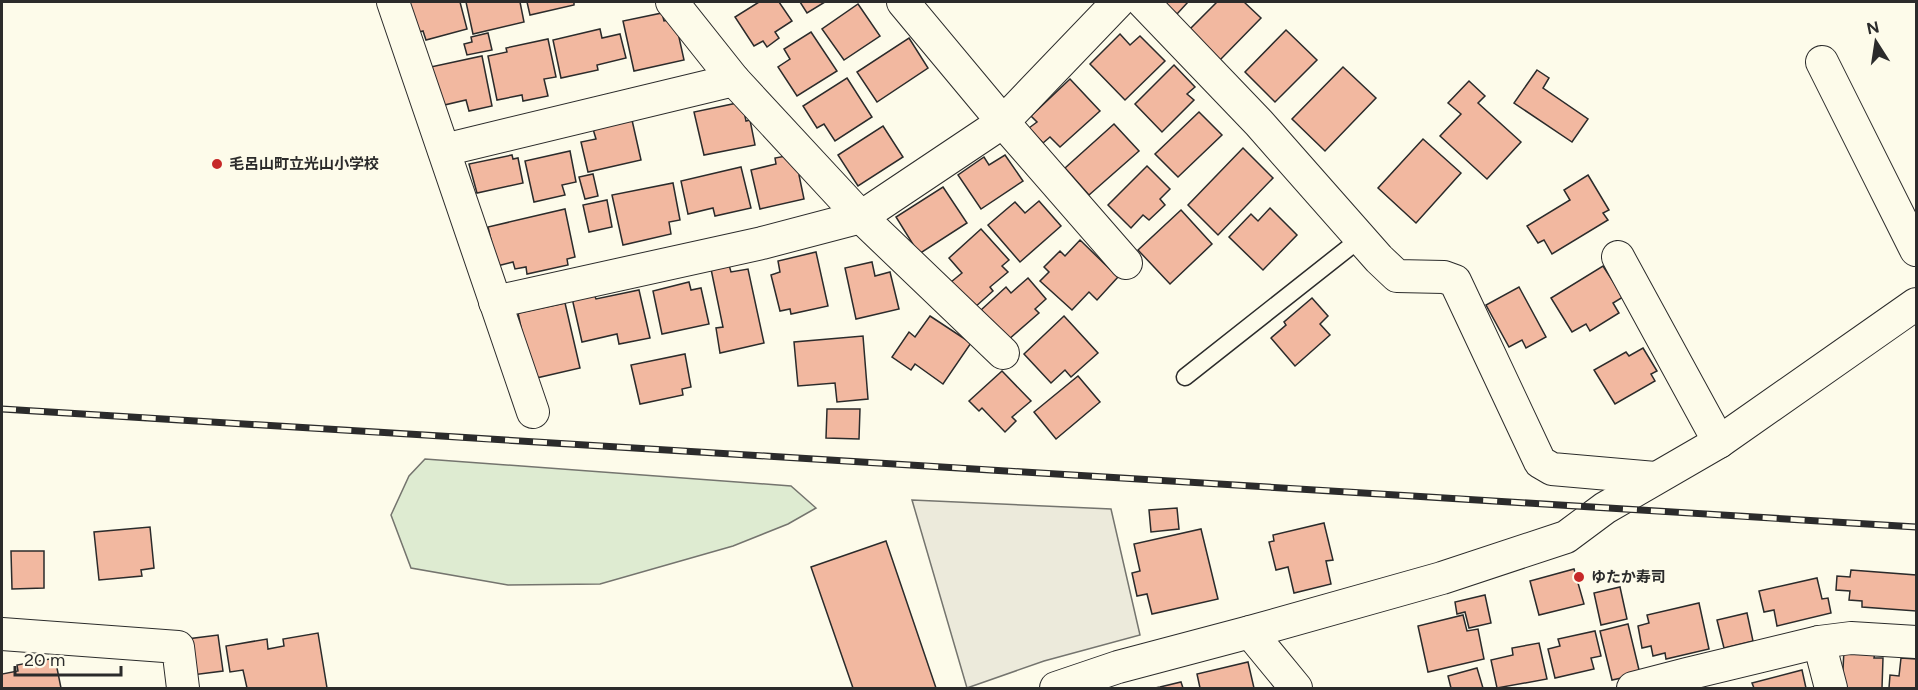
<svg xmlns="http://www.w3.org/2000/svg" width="1918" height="690" viewBox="0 0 1918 690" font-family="Figtree,'Noto Sans JP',sans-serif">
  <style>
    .green { fill: #deebd1; stroke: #74746e; stroke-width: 1.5 }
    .parking { fill: #eceadb; stroke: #74746e; stroke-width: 1.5 }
    .building { fill: #f2b8a0; stroke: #2b2b2b; stroke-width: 1.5 }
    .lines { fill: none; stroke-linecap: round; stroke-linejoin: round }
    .lane-casing { stroke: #2b2b2b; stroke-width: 19 }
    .street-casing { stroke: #2b2b2b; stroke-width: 34 }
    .lane { stroke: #fdfbea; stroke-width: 16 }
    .street { stroke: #fdfbea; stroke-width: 32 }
    .rail-casing { stroke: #2b2b2b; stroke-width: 7 }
    .rail { stroke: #fdfbea; stroke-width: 4.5; stroke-dasharray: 14; stroke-linecap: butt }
    .poi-dot { fill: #c62828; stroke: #fdfbea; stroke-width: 2 }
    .labels { text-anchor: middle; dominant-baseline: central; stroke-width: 4.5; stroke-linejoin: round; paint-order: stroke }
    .poi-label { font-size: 15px; font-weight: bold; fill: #2b2b2b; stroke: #fdfbea; text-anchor: start }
  </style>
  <rect width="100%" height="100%" fill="#fdfbea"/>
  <path class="green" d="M425 459 791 486 816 508 788 524 733 546 600 584 508 585 411 568 391 515 409 476Z"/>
  <path class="parking" d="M912 500 1111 509 1140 635 1044 661 967 688Z"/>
  <g class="building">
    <path d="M405 2H460L467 29 426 40 423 31 409 35Z"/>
    <path d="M466 2H520L524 22 473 34Z"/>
    <path d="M527 2H574V5L530 15Z"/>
    <path d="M759 2H779L792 21 775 32 779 38 767 47 763 41 754 46 735 17Z"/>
    <path d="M800 2H825L807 13Z"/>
    <path d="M1163 2H1188L1177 14Z"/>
    <path d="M1217 2H1244L1261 18 1220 60 1189 30Z"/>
    <path d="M858 4 880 36 844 60 822 29Z"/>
    <path d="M662 13 664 21 675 19 684 60 634 71 623 21Z"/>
    <path d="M600 29 602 38 620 34 626 58 597 65 598 70 561 78 553 40Z"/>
    <path d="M1286 30 1317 60 1275 102 1245 72Z"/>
    <path d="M811 32 837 71 797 96 778 67 790 59 784 49Z"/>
    <path d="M488 33 492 50 467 55 464 44 472 42 471 37Z"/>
    <path d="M1120 34 1130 45 1140 36 1165 61 1125 100 1090 64Z"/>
    <path d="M909 38 928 68 877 102 857 72Z"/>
    <path d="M548 39 556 77 544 79 548 96 523 101 522 95 497 100 488 56 507 52 506 48Z"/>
    <path d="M482 56 492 106 469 111 466 100 440 106 426 68Z"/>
    <path d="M1174 65 1195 87 1187 94 1194 100 1162 132 1135 104Z"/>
    <path d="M1343 67 1376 98 1325 151 1292 119Z"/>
    <path d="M1537 70 1549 78 1543 88 1588 119 1572 142 1514 103Z"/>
    <path d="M847 78 872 117 835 141 824 124 817 128 803 106Z"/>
    <path d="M1070 79 1100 111 1060 147 1050 137 1043 143 1029 128 1037 122 1031 116Z"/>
    <path d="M1469 81 1485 96 1478 103 1521 142 1487 179 1440 136 1461 114 1448 103Z"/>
    <path d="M742 102 746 121 750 120 755 145 704 155 694 112Z"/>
    <path d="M1199 112 1222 135 1178 177 1155 154Z"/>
    <path d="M632 120 641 160 588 172 581 142 596 139 593 129Z"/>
    <path d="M1114 124 1139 151 1089 195 1065 168Z"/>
    <path d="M883 126 903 157 858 186 838 155Z"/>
    <path d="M1423 139 1461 173 1416 223 1378 188Z"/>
    <path d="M1243 148 1273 178 1218 235 1188 205Z"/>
    <path d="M570 151 576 182 562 185 565 195 534 202 525 161Z"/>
    <path d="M512 155 513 159 518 158 523 183 477 193 469 164Z"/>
    <path d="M791 155 803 174 799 175 804 199 760 209 751 170 776 164 775 158Z"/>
    <path d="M1005 155 1023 181 981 209 958 175 984 157 989 165Z"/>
    <path d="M1147 166 1170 189 1160 199 1165 205 1149 220 1143 215 1131 228 1108 205Z"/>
    <path d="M741 167 751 208 715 216 713 208 688 214 681 181Z"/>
    <path d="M593 174 598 196 585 199 579 177Z"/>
    <path d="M1588 175 1609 210 1603 213 1608 220 1552 254 1544 240 1538 243 1527 226 1570 200 1564 190Z"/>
    <path d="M673 183 680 220 669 222 671 234 623 245 612 195Z"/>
    <path d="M943 187 967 223 919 254 896 217Z"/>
    <path d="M607 200 612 227 589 232 583 205Z"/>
    <path d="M1039 201 1061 226 1020 262 988 225 1015 202 1025 213Z"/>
    <path d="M1270 208 1297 235 1263 270 1229 237 1251 214 1258 221Z"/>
    <path d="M565 209 575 257 567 259 568 265 527 274 526 267 515 269 513 262 497 266 488 227Z"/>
    <path d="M1181 210 1212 244 1170 284 1138 250Z"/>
    <path d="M981 229 1009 260 1002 266 1008 272 990 287 993 291 974 308 951 282 962 273 949 258Z"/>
    <path d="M1080 240 1118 277 1097 300 1089 292 1072 310 1040 281 1049 272 1044 267 1060 251 1065 256Z"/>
    <path d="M816 252 828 306 791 314 790 309 780 311 771 275 780 272 778 261Z"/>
    <path d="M872 262 875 276 890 272 899 309 856 319 845 268Z"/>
    <path d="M729 265 731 272 748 269 764 343 720 353 716 328 723 327 711 269Z"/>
    <path d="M1603 266 1623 297 1613 303 1619 313 1590 331 1586 324 1572 332 1551 298Z"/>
    <path d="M1028 278 1046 299 1035 309 1039 313 1008 340 981 310 1006 287 1011 293Z"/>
    <path d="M689 282 691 290 701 288 709 324 662 334 653 291Z"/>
    <path d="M1519 287 1546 337 1526 348 1522 340 1509 347 1486 305Z"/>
    <path d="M639 290 650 338 619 344 617 334 582 342 572 298 594 294 596 299Z"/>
    <path d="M1312 298 1328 316 1320 324 1330 335 1295 366 1271 338 1286 325 1284 322Z"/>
    <path d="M565 303 580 368 532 379 518 313Z"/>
    <path d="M930 316 971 343 943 384 915 364 911 370 892 357 909 332 915 337Z"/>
    <path d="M1064 316 1098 353 1071 377 1065 370 1051 383 1024 354Z"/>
    <path d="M863 336 868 399 837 402 835 383 798 386 794 342Z"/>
    <path d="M1643 348 1657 371 1651 374 1655 381 1615 404 1594 370 1626 352 1629 356Z"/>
    <path d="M685 354 691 387 682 389 683 395 640 404 631 365Z"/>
    <path d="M1002 371 1031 401 1012 417 1016 421 1005 432 982 408 979 411 969 401Z"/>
    <path d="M1078 376 1100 402 1056 439 1034 412Z"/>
    <path d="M827 409H860L859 439 826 438Z"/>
    <path d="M1177 508 1179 529 1151 532 1149 510Z"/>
    <path d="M1324 523 1333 560 1326 561 1331 584 1294 593 1288 567 1276 570 1269 542 1274 541 1273 535Z"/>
    <path d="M150 527 154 568 141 570 142 576 99 580 94 532Z"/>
    <path d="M1201 529 1218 599 1152 614 1147 594 1137 596 1132 573 1140 571 1134 544Z"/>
    <path d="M886 541 936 688H853L811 567Z"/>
    <path d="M11 551H44V588L12 589Z"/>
    <path d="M1574 569 1584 604 1539 615 1530 581Z"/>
    <path d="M1851 570 1916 575V611L1862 607V601L1849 600 1850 591 1836 590 1837 576 1850 577Z"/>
    <path d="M1817 578 1822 599 1828 598 1831 613 1777 626 1774 610 1764 612 1759 591Z"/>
    <path d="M1620 587 1627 619 1601 625 1594 593Z"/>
    <path d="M1485 595 1491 623 1469 628 1465 612 1457 614 1455 602Z"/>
    <path d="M1699 603 1709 649 1666 659 1665 653 1653 656 1651 646 1642 648 1638 626 1649 623 1647 615Z"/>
    <path d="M1747 613 1753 641 1724 648 1717 620Z"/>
    <path d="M1463 615 1467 631 1478 629 1484 659 1428 672 1418 626Z"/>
    <path d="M1628 624 1640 674 1612 680 1600 631Z"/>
    <path d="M1595 631 1601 656 1591 658 1594 669 1555 678 1548 649 1560 646 1558 639Z"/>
    <path d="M318 633 327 688H247L243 670 230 672 226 646 267 639 268 649 284 646 283 639Z"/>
    <path d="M218 635 223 671 192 675 187 639Z"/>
    <path d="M1539 643 1547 679 1497 688 1491 660 1513 655 1512 648Z"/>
    <path d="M1844 650 1875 652 1874 658H1883L1882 688H1842Z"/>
    <path d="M55 658 61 688H2V674L18 671 17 665Z"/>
    <path d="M1901 658 1916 659V688H1889L1890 675 1899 676Z"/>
    <path d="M1248 662 1254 688H1200L1197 674Z"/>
    <path d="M1477 668 1483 688H1451L1448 676Z"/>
    <path d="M1802 670 1806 688H1754L1752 683Z"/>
    <path d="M1181 682 1183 688H1155L1160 687Z"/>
  </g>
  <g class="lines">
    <g class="lane-casing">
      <path id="lane" d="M1185 377 1361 238"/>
    </g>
    <g class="street-casing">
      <g id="street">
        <path d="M393 2 533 412"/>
        <path d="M672 2 734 80 861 217 1003 353"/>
        <path d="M903 2 1003 122 1126 263"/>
        <path d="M1143 2 1259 123 1379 259 1397 276 1444 277 1455 281 1540 462 1552 469 1655 478"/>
        <path d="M1822 62 1916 250"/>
        <path d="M444 150 734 80"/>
        <path d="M1618 257 1719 442"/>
        <path d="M495 302 762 243 861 217 1003 122 1118 2"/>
        <path d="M1250 632 1296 688"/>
        <path d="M2 634 178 647 183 688"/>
        <path d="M1819 642 1831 688"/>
        <path d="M1056 688 1118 667 1250 632 1442 578 1566 537 1605 508 1719 442 1916 304"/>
        <path d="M1633 688 1687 674 1819 642 1851 638 1916 642"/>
      </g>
    </g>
    <use href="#lane" class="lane"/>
    <use href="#street" class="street"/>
    <g class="rail-casing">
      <path id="rail" d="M2 409 1916 527"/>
    </g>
    <use href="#rail" class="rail"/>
  </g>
  <g class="poi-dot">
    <circle cx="217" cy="164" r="6"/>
    <circle cx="1579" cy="577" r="6"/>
  </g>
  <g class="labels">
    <g class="poi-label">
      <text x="229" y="164">毛呂山町立光山小学校</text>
      <text x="1591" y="577">ゆたか寿司</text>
    </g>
  </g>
  <rect width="1918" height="690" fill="none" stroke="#2b2b2b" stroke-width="6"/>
  <g transform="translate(1876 42) rotate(348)" stroke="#fdfbea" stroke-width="4.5" paint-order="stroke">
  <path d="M0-4.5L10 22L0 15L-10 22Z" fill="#2b2b2b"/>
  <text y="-9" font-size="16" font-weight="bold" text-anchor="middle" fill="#2b2b2b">N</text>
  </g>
  <path d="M15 666v9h106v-9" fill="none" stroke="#2b2b2b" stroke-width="3"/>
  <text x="24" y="666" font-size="18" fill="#2b2b2b" stroke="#fdfbea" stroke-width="4.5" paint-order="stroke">20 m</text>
</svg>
